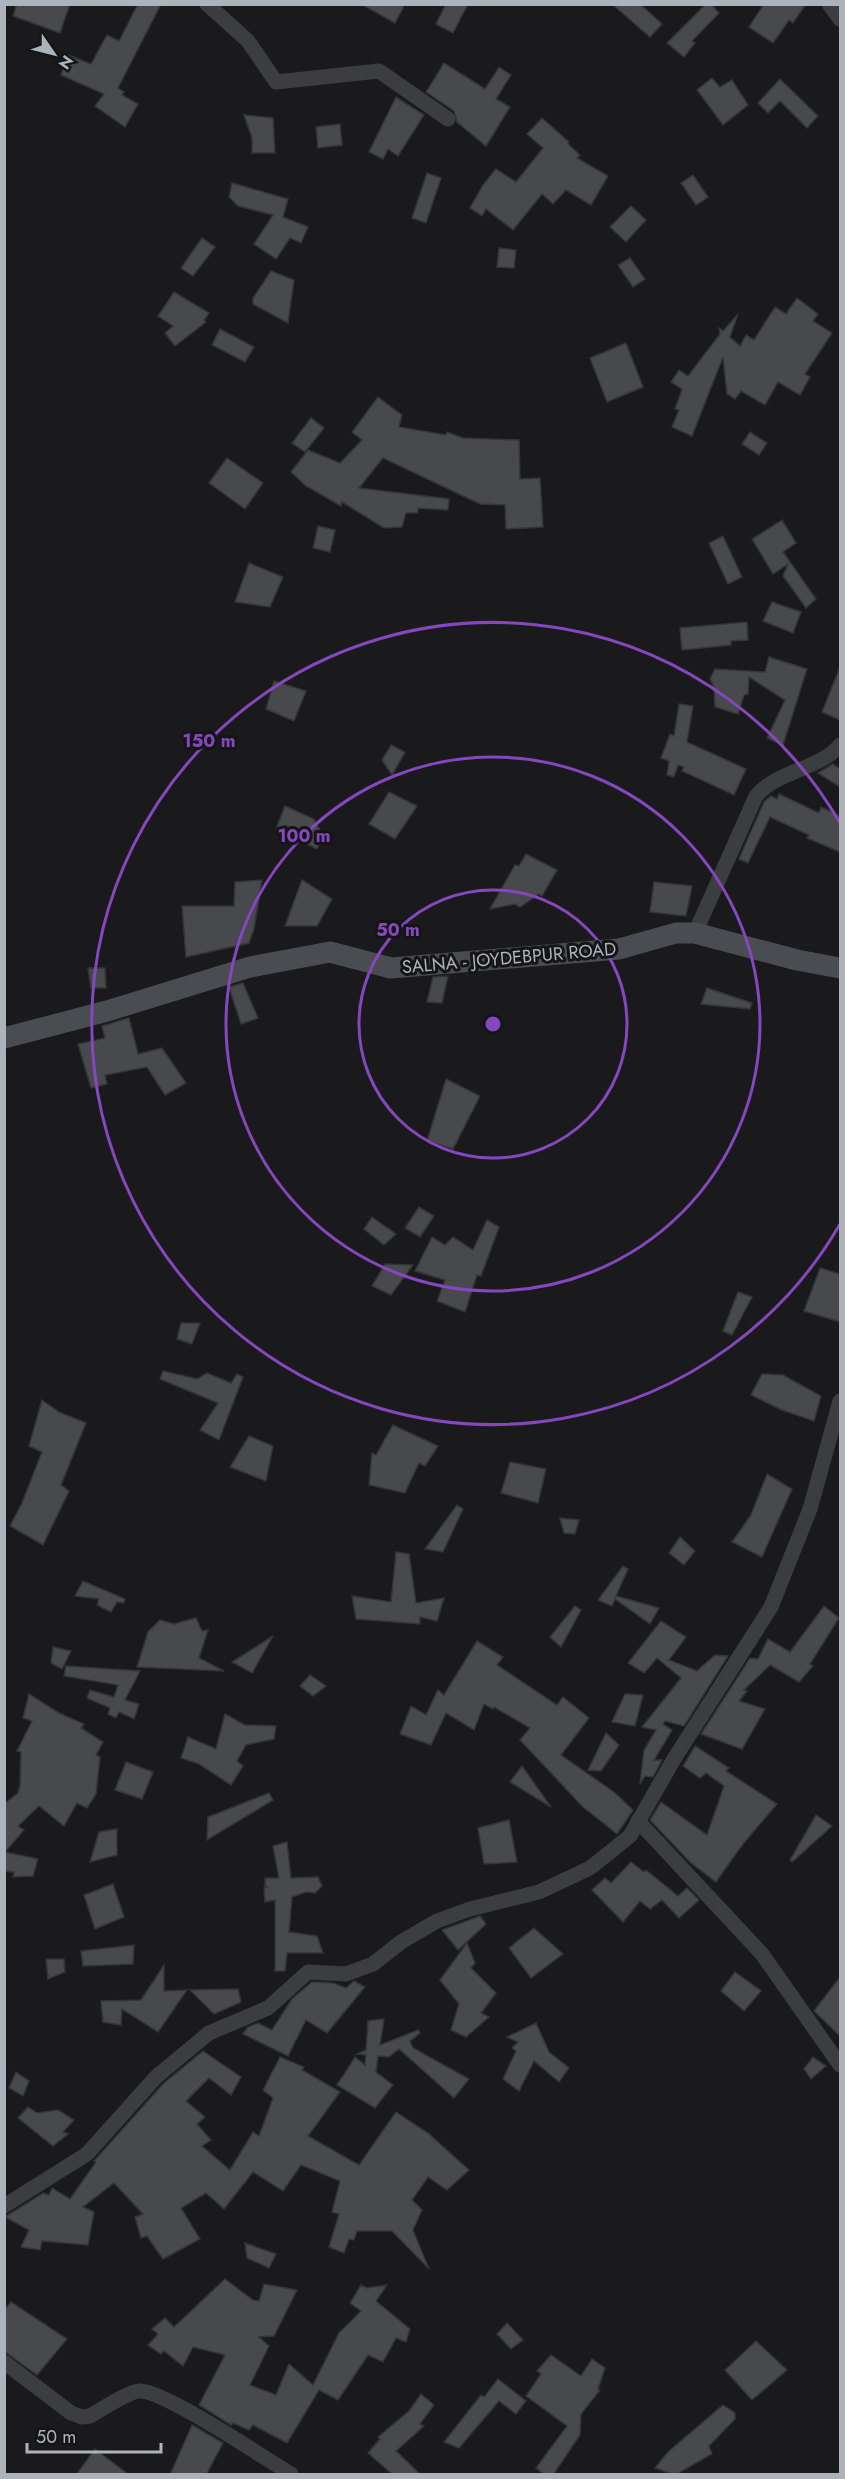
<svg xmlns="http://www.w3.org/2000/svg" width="845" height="2479" viewBox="0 0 845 2479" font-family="Jost,sans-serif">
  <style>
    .building { fill: #47494c; stroke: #343538; stroke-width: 1.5 }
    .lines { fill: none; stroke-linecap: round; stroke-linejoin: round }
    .street { stroke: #3b3d41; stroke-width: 15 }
    .secondary { stroke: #494c51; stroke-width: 21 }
    .ring { fill: none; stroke: #8547be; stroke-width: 3 }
    .labels { text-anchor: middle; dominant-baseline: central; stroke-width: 6; stroke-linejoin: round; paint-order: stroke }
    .street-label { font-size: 18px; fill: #adb3bb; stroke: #151517 }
    .centre { fill: #8547be; stroke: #151517; stroke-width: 3 }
    .ring-label { font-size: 18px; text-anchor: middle; font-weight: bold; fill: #8547be; stroke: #151517; stroke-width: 6; stroke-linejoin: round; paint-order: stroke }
  </style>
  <rect width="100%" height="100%" fill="#1a1a1c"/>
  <g class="building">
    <path d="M17 4H70L60 33 13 16Z"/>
    <path d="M138 4H161L118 88 124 92 122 95 138 104 125 127 95 106 104 94 61 75 68 55 91 64 107 35 119 41Z"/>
    <path d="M361 4H405L395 23Z"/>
    <path d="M446 4H468L453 33 436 24Z"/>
    <path d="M612 4H640L662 24 650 37Z"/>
    <path d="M706 4H711L719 13 692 41 695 43 684 57 667 43Z"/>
    <path d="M764 4H806L793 23 789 20 773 43 749 27Z"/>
    <path d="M444 63 485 89 499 67 511 75 496 99 510 107 486 146 457 122 454 111 426 92Z"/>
    <path d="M712 78 720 87 732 80 748 105 723 125 697 90Z"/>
    <path d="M780 79 818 116 807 128 780 101 768 113 758 103Z"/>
    <path d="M396 97 424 115 398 156 388 149 383 159 369 152Z"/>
    <path d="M244 115 273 118 275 153H252V138Z"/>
    <path d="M542 118 569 142 568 144 580 155 577 158 608 176 591 205 566 190 553 204 542 194 513 230 486 209 482 216 470 208 483 185 496 169 516 182 543 148 527 134Z"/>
    <path d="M340 124 342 145 318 148 316 127Z"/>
    <path d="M427 173 441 178 426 223 412 218Z"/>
    <path d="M693 175 708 197 696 205 681 183Z"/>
    <path d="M232 183 288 199 283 217 308 227 301 243 290 238 276 259 254 244 273 215 238 206 229 197Z"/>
    <path d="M631 206 646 220 626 242 610 227Z"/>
    <path d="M202 238 215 247 193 276 181 268Z"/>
    <path d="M499 248 516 250 514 268 497 267Z"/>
    <path d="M630 258 645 279 633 287 618 265Z"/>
    <path d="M271 271 294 280 288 323 253 304V298Z"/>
    <path d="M174 292 209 313 204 320 206 322 175 346 165 333 173 326 158 316Z"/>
    <path d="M797 298 818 314 813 321 832 333 805 374 810 377 800 395 778 382 765 405 741 391 735 399 727 394 723 357 692 436 672 427 679 410 675 409 682 389 671 382 679 370 688 376 720 334 719 328 723 331 738 314 730 337 740 346 746 335 754 340 775 307 786 314Z"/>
    <path d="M220 329 254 347 245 362 212 345Z"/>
    <path d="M626 343 643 387 607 402 590 358Z"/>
    <path d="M378 397 402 415 399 427 446 435 447 432 463 438 519 440 520 479 540 478 543 527 506 529 505 505 480 504 383 458 359 488 449 499 448 510 418 508V513H406L402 527 384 528 342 502 341 506 306 486 291 472 308 450 340 463 362 440 352 432Z"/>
    <path d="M311 418 324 428 305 452 292 443Z"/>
    <path d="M750 432 767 443 759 455 742 444Z"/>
    <path d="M227 458 263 483 245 509 209 483Z"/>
    <path d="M782 520 796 543 783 552 816 599 806 608 783 576 788 564 773 574 752 539Z"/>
    <path d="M318 526 335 530 330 552 313 548Z"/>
    <path d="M723 536 742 577 728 584 709 543Z"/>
    <path d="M249 563 283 577 270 607 235 602Z"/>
    <path d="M772 602 801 612 793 633 763 621Z"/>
    <path d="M747 622 748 640 731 641V645L682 650 680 628Z"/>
    <path d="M769 657 807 669 783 745 767 738 785 700 749 677 748 694 744 695 738 714 715 707 714 687 710 679 715 669 765 672Z"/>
    <path d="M840 667V720L822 712Z"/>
    <path d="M274 681 306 691 294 721 266 709Z"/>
    <path d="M679 704 693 706 687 742 746 769 734 795 682 771 684 767 678 765 674 777 667 775 669 761 661 758 670 734 674 736Z"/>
    <path d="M391 745 405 752 392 775 382 760Z"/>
    <path d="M833 764 840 769V787L818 773Z"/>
    <path d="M389 792 417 806 395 839 369 824Z"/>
    <path d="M779 794 819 813 821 807 840 816V852L807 838 809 835 770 817 748 863 739 859 764 802 771 796 777 799Z"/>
    <path d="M285 806 314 819 323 836 317 849 276 829Z"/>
    <path d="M526 854 557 870 542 896 539 894 520 907 515 904 490 909 515 865 519 866Z"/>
    <path d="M262 880 254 929 249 943 186 957 182 906H234L235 882Z"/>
    <path d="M302 880 332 899 317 926H285Z"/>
    <path d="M654 882 692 886 686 916 650 912Z"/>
    <path d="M88 968H105L106 988H91Z"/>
    <path d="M448 976 442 1003 427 1002 433 977Z"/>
    <path d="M243 983 258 1018 241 1024 229 987Z"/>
    <path d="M707 988 752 1003 750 1009 701 1004Z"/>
    <path d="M129 1018 138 1054 162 1048 186 1083 165 1095 147 1067 105 1075 107 1084 91 1088 78 1044 105 1038 102 1026Z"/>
    <path d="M446 1079 480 1096 453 1149 427 1141Z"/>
    <path d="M419 1207 434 1216 420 1237 405 1228Z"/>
    <path d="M372 1217 396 1234 384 1245 364 1229Z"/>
    <path d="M487 1220 499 1227 481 1276 477 1275 465 1312 437 1301 445 1280 415 1271 432 1237 445 1245 453 1237 473 1250Z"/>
    <path d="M385 1264 413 1265 391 1295 372 1286Z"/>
    <path d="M820 1268 840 1274V1322L804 1311Z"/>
    <path d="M738 1292 752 1297 732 1335 723 1331Z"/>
    <path d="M181 1323H200L192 1344 177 1339Z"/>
    <path d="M163 1371 197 1379 207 1373 231 1383 237 1374 243 1377 219 1440 200 1430 218 1403 160 1379Z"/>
    <path d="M762 1374 783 1375 821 1396 814 1421 782 1410 751 1395Z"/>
    <path d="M42 1400 59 1412 86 1423 61 1485 69 1491 43 1545 10 1526 22 1503 42 1452 29 1446Z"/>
    <path d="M393 1425 438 1446 425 1466 419 1463 405 1493 369 1485 372 1453 376 1455Z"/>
    <path d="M249 1436 273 1446 266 1481 230 1467Z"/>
    <path d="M510 1462 546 1469 538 1503 501 1493Z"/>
    <path d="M767 1474 792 1489 762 1557 732 1542 751 1515Z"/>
    <path d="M457 1505 463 1509 443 1552 425 1549Z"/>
    <path d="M560 1518 579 1520 575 1534 564 1533Z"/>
    <path d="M680 1537 695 1551 684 1565 669 1553Z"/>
    <path d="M396 1552 409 1554 416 1603 444 1598 437 1621 420 1617V1624L356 1619 352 1596 391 1602Z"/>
    <path d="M623 1566 628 1569 616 1596 659 1608 650 1624 615 1599 612 1606 598 1600Z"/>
    <path d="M83 1581 125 1599 124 1603 117 1602 111 1612 97 1605 99 1599 75 1596Z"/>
    <path d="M575 1606 581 1610 561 1647 550 1637Z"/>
    <path d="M824 1606 839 1618 810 1664 813 1666 799 1682 770 1665 744 1690 747 1691 739 1701 765 1709 742 1749 701 1734 750 1658 758 1659 768 1639 790 1652Z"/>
    <path d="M196 1618 202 1631 208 1630 199 1658 224 1671 137 1667 148 1632 160 1620 174 1624Z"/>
    <path d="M661 1621 686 1637 669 1660 697 1671 715 1655 728 1656 684 1726 665 1721 663 1724 672 1730 654 1760H662L653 1777 645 1776 640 1784 644 1750 656 1730 642 1727 681 1678 657 1658 644 1673 628 1663Z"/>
    <path d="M273 1636 252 1673 232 1662Z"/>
    <path d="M477 1641 503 1657 497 1665 557 1705 563 1697 589 1718 561 1755 614 1792 633 1810 617 1834 583 1807 520 1740 530 1728 494 1707 493 1709 484 1704 474 1730 446 1713 431 1745 400 1734 411 1706 426 1715 438 1690 444 1695Z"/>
    <path d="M53 1647 71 1651 62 1669 51 1663Z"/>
    <path d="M66 1666 140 1671 125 1700 139 1704 134 1719 119 1712 116 1718 108 1714 110 1708 87 1698 90 1690 114 1697 118 1685 64 1676Z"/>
    <path d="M310 1675 326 1686 313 1696 300 1686Z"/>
    <path d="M29 1694 59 1713 84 1724 81 1728 103 1742 96 1755 100 1757 96 1794 87 1808 77 1803 64 1826 39 1806 18 1826 24 1830 5 1852 38 1859 33 1876 13 1877 14 1872 4 1871V1804L18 1793 20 1786 21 1752 17 1751 32 1721 23 1718Z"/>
    <path d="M625 1694 643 1695 635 1726 612 1722Z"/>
    <path d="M225 1714 245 1725 276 1726 274 1739 246 1745 237 1761 243 1766 231 1785 199 1764 181 1758 188 1737 216 1749Z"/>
    <path d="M606 1733 619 1745 601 1771 588 1770Z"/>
    <path d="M695 1746 729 1768 726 1771 777 1804 743 1844 716 1882 691 1863 650 1820 661 1802 707 1835 724 1786 706 1773 700 1778 683 1766Z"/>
    <path d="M126 1762 153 1772 142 1799 115 1790Z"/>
    <path d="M522 1766 551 1807 510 1782Z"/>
    <path d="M269 1793 273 1800 207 1840 208 1817Z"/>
    <path d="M816 1815 832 1826 792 1862 790 1860Z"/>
    <path d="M509 1820 517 1862 484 1864 478 1828Z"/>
    <path d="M117 1829V1855L90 1862 99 1832Z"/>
    <path d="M287 1842 291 1878 318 1877 322 1886 315 1893 306 1892 292 1897 289 1932 317 1936 323 1953H287L285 1971H275V1900L265 1902 264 1887H268H265V1878H279L273 1846Z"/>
    <path d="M631 1862 644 1872 646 1870 678 1896 687 1888 699 1900 679 1918 662 1900 650 1909 640 1901 623 1922 592 1890 605 1878 611 1883Z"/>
    <path d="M113 1884 124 1917 95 1929 84 1895Z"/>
    <path d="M480 1916 486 1924 458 1950 442 1930Z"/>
    <path d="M534 1928 563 1954 531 1978 509 1948Z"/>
    <path d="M467 1943 475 1963 471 1968 496 1993 481 2013 489 2017 466 2037 451 2030 459 2004 440 1980Z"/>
    <path d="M134 1945 133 1964 83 1966 81 1951Z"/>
    <path d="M46 1959H64L65 1972 48 1979Z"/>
    <path d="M164 1965V1991L187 1990 158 2032 122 2009 121 2025 103 2022 101 2001 141 2000Z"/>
    <path d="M735 1972 761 1991 744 2011 721 1991Z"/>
    <path d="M840 1977V2036L814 2011Z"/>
    <path d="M354 1981 365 1987 327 2033 306 2020 288 2056 243 2034 248 2027 258 2023 272 2030 292 1999 312 1982 333 1983 346 1988Z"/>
    <path d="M238 1989 241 2002 214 2014 190 1990Z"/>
    <path d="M384 2019 380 2045 418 2030 420 2033 410 2041 413 2048 469 2079 454 2098 399 2049 389 2057 378 2056 376 2072 393 2085 375 2108 337 2085 355 2057 365 2065 366 2055 357 2054 366 2050 368 2021Z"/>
    <path d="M536 2023 549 2052 569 2068 559 2082 534 2061 519 2091 503 2079 516 2051 512 2048 518 2042 507 2037Z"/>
    <path d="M203 2051 241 2077 231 2095 209 2078 186 2101 205 2117 197 2124 211 2140 202 2146 230 2170 253 2132 259 2136 273 2098 263 2090 280 2057 304 2067 302 2070 340 2092 308 2136 359 2165 396 2112 428 2133 469 2170 447 2190 428 2177 412 2200 422 2210 413 2230 429 2269 392 2231H357L354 2240 349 2239 344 2253 329 2247 339 2214 332 2212 340 2181 301 2165 283 2191 253 2172 224 2209 206 2193 181 2208 200 2239 163 2259 147 2236 141 2238 135 2217 143 2214 114 2183 83 2207 94 2212 88 2245 42 2241 40 2250 21 2247 29 2230 5 2217 43 2193 49 2195 52 2188 70 2199 96 2162 94 2161 163 2084Z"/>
    <path d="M813 2057 826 2066 811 2079 804 2069Z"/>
    <path d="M16 2072 29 2081 23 2096 9 2088Z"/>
    <path d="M28 2107 37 2113 58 2110 74 2120 63 2132 68 2134 53 2146 18 2118Z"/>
    <path d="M245 2243 276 2254 269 2268 247 2258Z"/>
    <path d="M225 2279 253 2300 259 2301 264 2284 297 2290 274 2336 259 2337 269 2346 250 2385 276 2395 289 2364 313 2385 339 2333 361 2311 350 2303 361 2285 367 2288 387 2285 376 2301 410 2329 406 2342 396 2338 383 2362 368 2355 338 2400 319 2390 287 2443 253 2425 249 2430 233 2423 231 2425 199 2405 225 2355 193 2347 183 2366 164 2351 161 2354 148 2345 158 2334 152 2329 165 2318 174 2327Z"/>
    <path d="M11 2302 67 2339 37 2375 4 2351V2310Z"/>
    <path d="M507 2323 523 2340 511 2349 497 2334Z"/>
    <path d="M756 2341 787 2370 752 2400 725 2370Z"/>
    <path d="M551 2355 581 2376 592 2359 605 2368 598 2389 600 2390 581 2414 580 2435 553 2475H545L536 2468 567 2426 526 2396 541 2374 537 2371Z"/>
    <path d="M498 2379 526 2401 516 2414 499 2401 459 2448 444 2442 481 2395 484 2397Z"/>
    <path d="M421 2394 434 2405 420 2424 424 2426 396 2451 421 2475H393L368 2453 380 2439 378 2437 409 2411Z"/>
    <path d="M723 2405 735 2413V2419L709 2446 712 2454 675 2475 655 2468 668 2452Z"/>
    <path d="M192 2425 223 2443 206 2475H170Z"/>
    <path d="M95 2449 129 2475H76Z"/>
  </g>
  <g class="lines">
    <g class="street">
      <path d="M207 4 248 41 276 82 379 71 448 119"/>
      <path d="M829 4 840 19"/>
      <path d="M695 933 756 796C778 770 819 770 840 745"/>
      <path d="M638 1821 762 1954 840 2065"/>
      <path d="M4 2206 87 2154 156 2077 209 2033 268 2008 308 1972 346 1974 373 1964 401 1942 437 1921 470 1909 539 1892 590 1868 630 1836 674 1759 771 1607 810 1509 840 1401"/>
      <path d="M4 2362 71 2413 82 2417 90 2416C101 2410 129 2391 140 2391 165 2391 264 2458 291 2474"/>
    </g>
    <path class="secondary" d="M4 1038 107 1011 250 967 330 952 391 968 619 949 676 933H695L797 960 840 968"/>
  </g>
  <g class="ring">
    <circle cx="493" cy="1024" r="134"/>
    <circle cx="493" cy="1024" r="267"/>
    <path d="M840 1224A401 401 0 1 1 840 823"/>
  </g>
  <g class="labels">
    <g class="street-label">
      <text transform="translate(509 958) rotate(-5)">SALNA - JOYDEBPUR ROAD</text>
    </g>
  </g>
  <circle cx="493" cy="1024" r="9" class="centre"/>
  <g class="ring-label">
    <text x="209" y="747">150 m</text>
    <text x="304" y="842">100 m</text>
    <text x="398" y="936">50 m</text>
  </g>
  <rect width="845" height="2479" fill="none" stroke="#adb3bb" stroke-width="12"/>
  <g transform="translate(54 54) rotate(125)" stroke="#151517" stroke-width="4.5" paint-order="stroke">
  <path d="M0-4.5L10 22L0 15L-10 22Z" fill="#adb3bb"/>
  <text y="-9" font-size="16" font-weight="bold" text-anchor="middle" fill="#adb3bb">N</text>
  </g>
  <path d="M27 2443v9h134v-9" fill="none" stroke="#adb3bb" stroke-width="3"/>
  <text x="36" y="2443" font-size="18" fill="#adb3bb" stroke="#151517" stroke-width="4.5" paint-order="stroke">50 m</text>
</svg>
